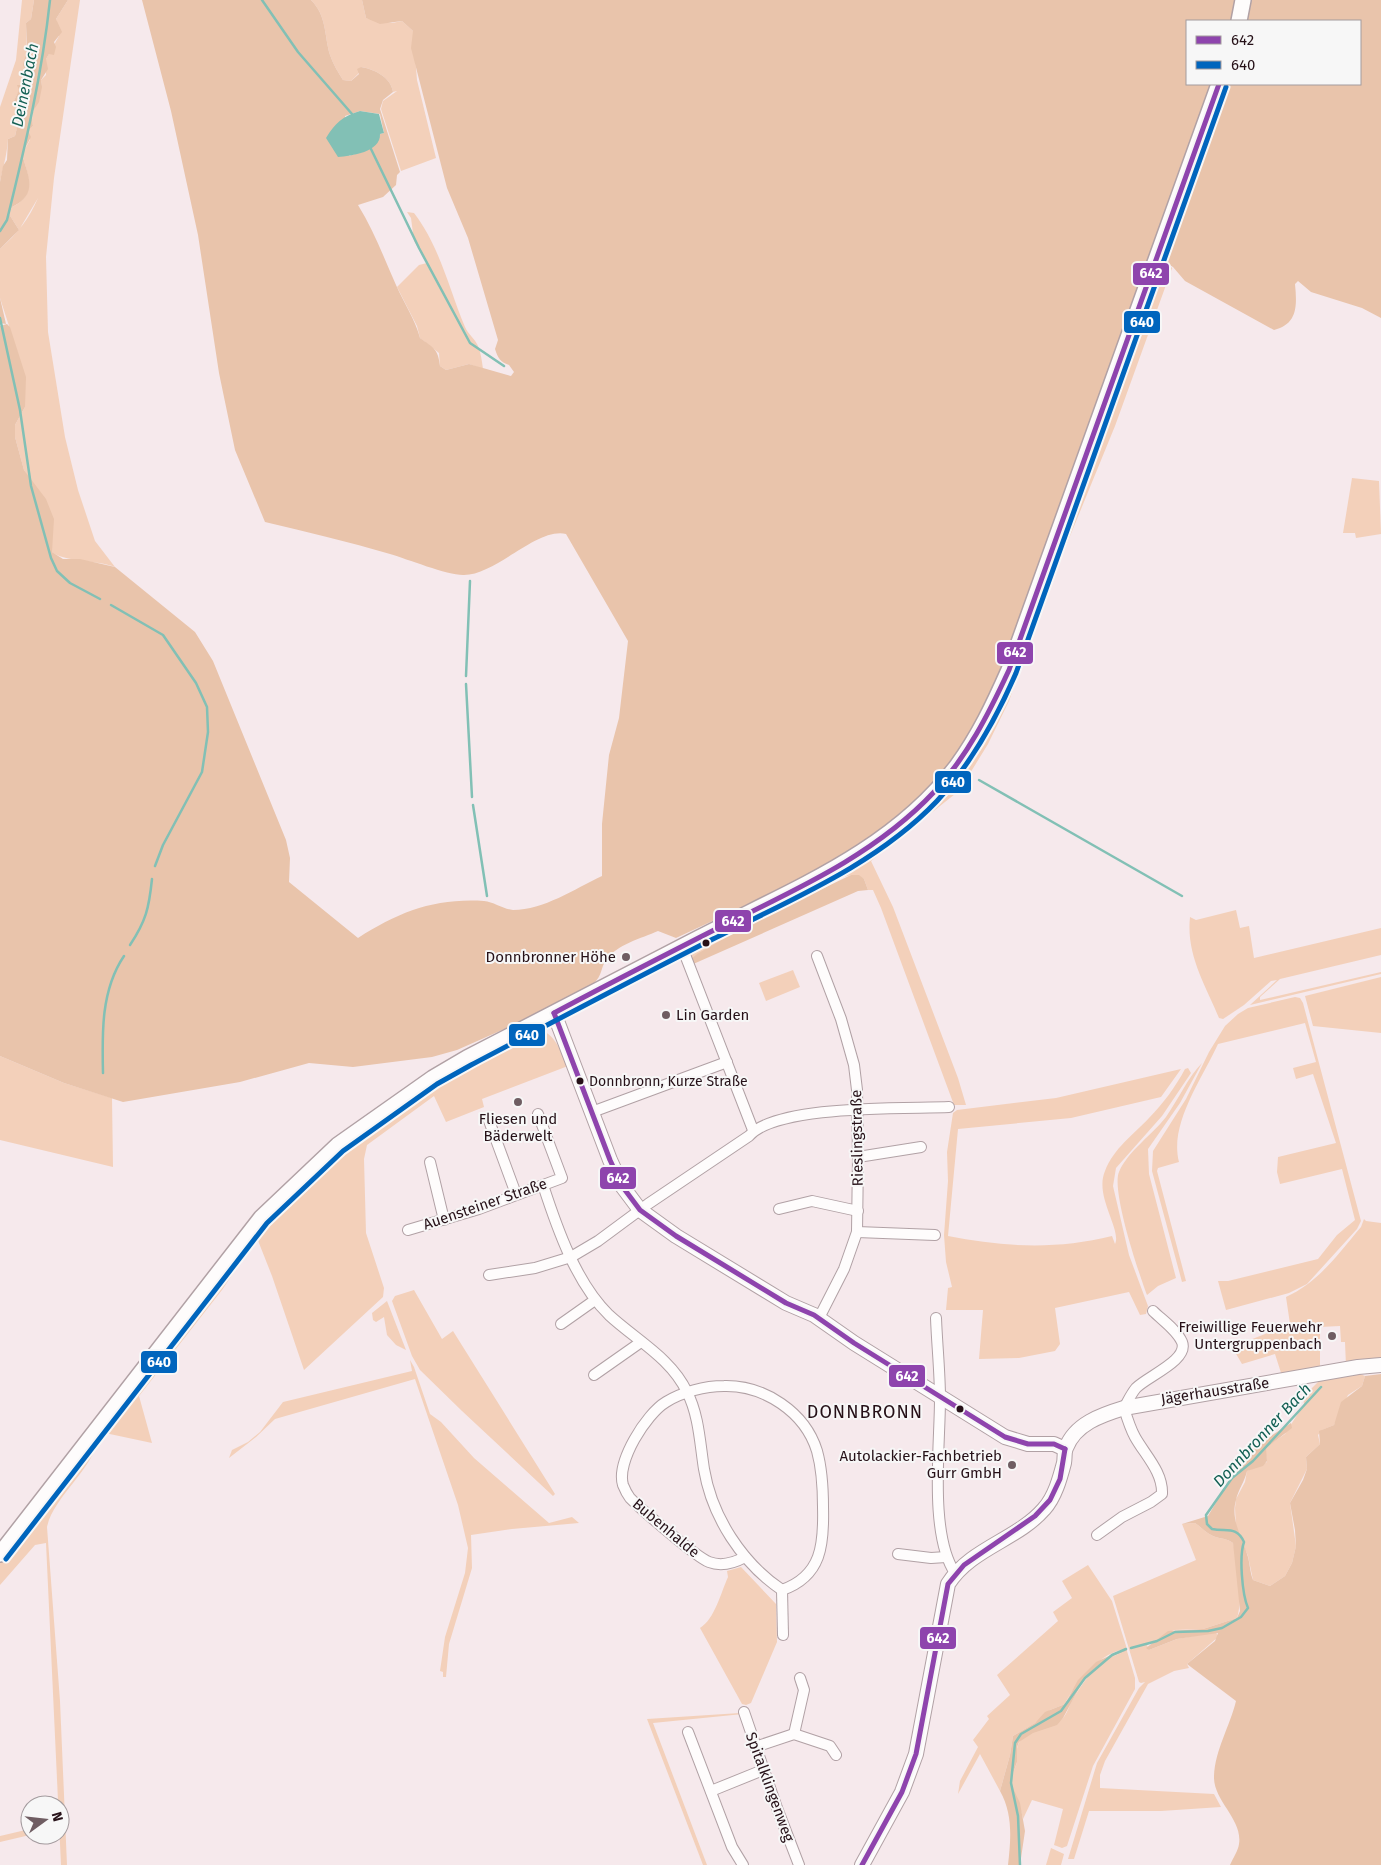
<svg xmlns="http://www.w3.org/2000/svg" width="1381" height="1865" viewBox="0 0 1381 1865" font-family="'Fira Sans',sans-serif">
  <style>
    .green { fill: #f3d0ba }
    .forest { fill: #e9c4ab; fill-rule: evenodd }
    .water { fill: #82c0b5 }
    .lines { fill: none; stroke-linecap: round; stroke-linejoin: round }
    .stream { stroke: #82c0b5; stroke-width: 2.5 }
    .street-casing { stroke: #b1a1a5; stroke-width: 12 }
    .secondary-casing { stroke: #b1a1a5; stroke-width: 16 }
    .primary-casing { stroke: #b1a1a5; stroke-width: 18 }
    .street { stroke: #fefcfc; stroke-width: 10 }
    .secondary { stroke: #fefcfc; stroke-width: 14 }
    .primary { stroke: #fefcfc; stroke-width: 15 }
    .bus-1-casing { stroke: #f7f7f7; stroke-width: 9 }
    .bus-2-casing { stroke: #f7f7f7; stroke-width: 9 }
    .bus-1 { stroke: #8e44ad; stroke-width: 5 }
    .bus-2 { stroke: #0065bd; stroke-width: 5 }
    .bus-dot { fill: #261118; stroke: #f7f7f7; stroke-width: 2 }
    .poi-dot { fill: #6f5d62; stroke: #f7f7f7; stroke-width: 2 }
    .labels { text-anchor: middle; dominant-baseline: central; stroke-width: 4; stroke-linejoin: round; paint-order: stroke }
    .bus-label { font-size: 14px; fill: #261118; stroke: #f7f7f7; text-anchor: start }
    .poi-label { font-size: 15px; fill: #261118; stroke: #f7f7f7; text-anchor: end }
    .street-label { font-size: 15px; fill: #261118; stroke: #f7f7f7 }
    .water-label { font-size: 16px; font-style: italic; fill: #125f53; stroke: #f7f7f7 }
    .quarter-label { font-size: 18px; letter-spacing: 1px; fill: #261118; stroke: #f7f7f7 }
    .line-badge { stroke: #f7f7f7; stroke-width: 2 }
    .badge-label { font-size: 14px; text-anchor: middle; font-weight: bold; fill: #fff }
  </style>
  <rect width="100%" height="100%" fill="#f6e9ec"/>
  <g class="green">
    <path d="M22 0H34L31 19 26 23 27 74 13 103C24 112 18 124 15 136L8 139C7 155 3 167 0 182V107L16 60Z"/>
    <path d="M68 0H80L54 178 46 257 48 332 65 437 78 490 95 541 115 567C97 560 64 562 52 552L31 481 24 470 15 437V425L25 407 18 354 0 298V249C17 234 29 219 38 198L19 230 9 214 12 207C37 195 28 175 22 154L30 140 28 131 33 126C28 109 44 98 41 80L46 75V59L59 36 56 19Z"/>
    <path d="M311 0H362L366 18 392 23 402 21 413 31 417 80 436 158 401 171 381 109 383 101 397 91 393 92C391 77 374 69 361 67L359 73 351 81 343 80C338 72 333 64 330 55 324 35 327 16 311 0Z"/>
    <path d="M407 212 414 213C440 247 449 289 465 327 468 334 475 339 478 346 481 353 482 362 483 369L469 364 446 370 440 366 439 353 420 338 417 326 397 287 419 265 427 263 414 241 411 218Z"/>
    <path d="M1163 261 1176 271 1172 268 1170 274 1115 426 1050 585 1009 701 988 744 964 783 955 794 871 861 893 907 958 1078 966 1105H954L881 908 873 890H868L864 879 851 875 841 878 753 922 689 961 684 948 707 935Z"/>
    <path d="M1352 478 1379 481 1381 534 1356 538 1355 533H1343Z"/>
    <path d="M1236 910 1240 928 1249 926 1254 958 1381 928V955L1280 979 1260 997V1000L1381 972V974L1250 1005 1277 980 1271 981 1244 1005 1223 1019 1219 1018C1205 984 1186 955 1190 917L1196 920Z"/>
    <path d="M793 970 800 987 766 1001 759 983Z"/>
    <path d="M1381 977V1033L1313 1026 1305 996Z"/>
    <path d="M1295 997 1300 998 1303 1003 1361 1221 1357 1229 1307 1284 1289 1293 1226 1310 1218 1281H1228L1318 1259 1337 1235 1355 1220 1342 1169 1280 1184 1277 1172 1278 1157 1336 1143 1313 1074 1296 1079 1293 1068 1316 1062 1305 1023 1218 1044C1202 1079 1169 1124 1179 1162L1158 1168 1157 1171 1186 1281 1182 1282 1152 1171 1153 1151 1186 1099 1209 1052 1225 1026 1238 1014 1248 1008Z"/>
    <path d="M538 1029C555 1033 561 1052 568 1066L482 1099 484 1107 446 1122 434 1096 367 1145 364 1159 366 1233 384 1288 383 1297 304 1370 272 1276 257 1238 222 1290 139 1396 152 1443 105 1433 104 1431 249 1238 323 1162 423 1087Z"/>
    <path d="M0 1056 64 1083 112 1098 113 1167 0 1140Z"/>
    <path d="M1202 1063 1180 1103 1148 1149 1149 1174 1176 1278 1158 1286 1147 1295C1139 1274 1111 1190 1119 1172 1128 1151 1152 1135 1166 1117 1178 1100 1188 1077 1202 1063Z"/>
    <path d="M1188 1068 1191 1073 1162 1116 1116 1168 1113 1186 1129 1255 1148 1306 1146 1314 1140 1315 1129 1292 1055 1308 1060 1344 1055 1351 1019 1358 979 1359 983 1310H946L948 1288 952 1287 946 1262 944 1235 948 1181 947 1152 953 1113 957 1110 1056 1098 1181 1069 1161 1097 1071 1118 958 1129 948 1236C1004 1247 1056 1250 1112 1236L1115 1244C1122 1230 1094 1196 1105 1171 1114 1148 1133 1135 1149 1118 1163 1104 1176 1086 1185 1069Z"/>
    <path d="M1364 1219 1366 1221 1381 1223V1361L1346 1366 1345 1342H1341L1340 1326 1320 1327V1370L1282 1376 1275 1354 1242 1364 1232 1347 1290 1324 1286 1297C1319 1282 1338 1254 1361 1227Z"/>
    <path d="M414 1290 442 1339 453 1331 555 1494 553 1496 462 1411 420 1370 412 1356 392 1301 395 1296Z"/>
    <path d="M387 1301 406 1350 396 1345 387 1335 384 1317 376 1322 373 1320 372 1313Z"/>
    <path d="M410 1360 414 1367 430 1414 441 1422 474 1458 549 1523 572 1517 579 1523 512 1529 471 1535 472 1568 449 1644 446 1677H443V1672L440 1671 445 1637 465 1573 468 1548 458 1505 415 1379 275 1419 256 1437 229 1458 232 1450 248 1442 260 1432 283 1402 412 1371Z"/>
    <path d="M1355 1372 1365 1376 1362 1386 1348 1395 1334 1425 1322 1430 1318 1435 1320 1444 1306 1457 1307 1469 1290 1503 1296 1546 1292 1563 1285 1576 1270 1586 1253 1580 1248 1556 1236 1527 1235 1508 1236 1499 1245 1482 1247 1471 1267 1462 1265 1448 1285 1434 1304 1404 1303 1397 1319 1381Z"/>
    <path d="M97 1439C96 1466 53 1497 47 1527L60 1701 67 1865H61L46 1543 35 1545 0 1585V1560Z"/>
    <path d="M1195 1523C1201 1527 1206 1533 1213 1536 1220 1539 1227 1538 1233 1543 1238 1561 1243 1601 1237 1618L1203 1629 1174 1630 1147 1645 1149 1650 1177 1639 1216 1632 1218 1637 1187 1664 1189 1668 1174 1671 1148 1684 1105 1761 1100 1775V1788L1214 1794 1221 1807 1161 1811H1089L1074 1859H1068L1097 1763 1139 1688 1145 1682 1141 1683 1139 1682 1113 1596 1196 1560 1182 1524Z"/>
    <path d="M1088 1565 1112 1601 1127 1649C1101 1651 1075 1682 1065 1704L1050 1710 1035 1723 1013 1736 1010 1755 1000 1791 980 1754 958 1794 960 1781 978 1747 973 1740 989 1719 987 1716 1010 1695 997 1675 1058 1621 1053 1612 1072 1598 1062 1581Z"/>
    <path d="M741 1567 776 1604 777 1642 751 1703 746 1705 742 1704 700 1628C715 1619 721 1592 728 1577L727 1571Z"/>
    <path d="M1127 1651 1135 1678V1689L1093 1766 1067 1846 1062 1848 1054 1845 1063 1809 1032 1800 1023 1819C1021 1807 1015 1798 1012 1787 1009 1777 1016 1769 1017 1761 1017 1755 1016 1750 1018 1745 1024 1729 1052 1730 1063 1718 1067 1714 1069 1706 1072 1701 1087 1676 1097 1660 1127 1651Z"/>
    <path d="M740 1713 743 1714 653 1723 707 1865H703L647 1719Z"/>
    <path d="M30 1829V1835L0 1842V1836Z"/>
    <path d="M1051 1848 1064 1854 1061 1865H1046Z"/>
  </g>
  <g class="forest">
    <path d="M34 0H68L56 19 62 32 54 42 56 47 54 55 49 54 46 59 48 69 41 80 42 87 39 102 31 114 33 126 28 131 31 137 22 154C28 176 39 194 12 207L9 214 19 230 0 249V182L3 166 7 160 8 139 15 136 20 115 19 108 13 103 19 90 17 85H23L27 74 23 65 27 50 26 23 31 19Z"/>
    <path d="M142 0H311C327 16 324 35 330 55 333 64 338 72 343 80L351 81 359 74 357 69 361 67C374 69 391 77 393 92L383 100 380 109 400 172 397 175 396 185 383 197 358 205C374 231 384 258 396 285 404 303 415 319 420 338 434 348 438 349 440 366L446 370 469 364 511 376 514 372 509 365C500 362 498 358 495 349L498 340 468 238 447 188 411 48 413 31 402 21 380 24 366 18 362 0H1381V318L1362 308 1311 292 1298 281 1295 284C1297 305 1298 324 1274 330L1185 281 1173 267 1152 254 1005 669C984 714 960 757 926 794 918 802 908 809 899 816 833 871 753 901 676 938L658 931C642 938 616 945 606 960 600 969 603 975 593 984L511 1026 457 1050 432 1057 353 1067 309 1063 240 1082 123 1102 64 1083 0 1056V326L7 324 10 327 26 377 25 407 15 425V437L24 470 46 499 54 519 52 552 63 559H80L115 567 195 632 213 661 286 840 290 858 289 882 358 938C399 912 434 898 484 901 494 902 503 909 513 910 544 910 574 889 602 876V824L609 755 619 718 628 641 566 534C537 527 495 576 463 575 447 575 407 559 390 554 349 542 307 532 265 522L235 450 219 373 198 235 171 111ZM1187 21H1360V84H1187ZM360 111 380 114 384 133 380 134C377 150 363 151 349 156L345 116Z"/>
    <path d="M0 298 6 324 0 323Z"/>
    <path d="M851 875H859L864 879 868 890 858 891 691 965 689 961 697 954 753 922Z"/>
    <path d="M1381 1374V1865H1230C1233 1858 1238 1851 1239 1844 1243 1819 1213 1801 1214 1776 1215 1750 1230 1726 1236 1701L1187 1664 1215 1641 1218 1633 1177 1639 1149 1650 1146 1648 1168 1631 1203 1629 1237 1618 1240 1611 1233 1543C1227 1538 1220 1539 1213 1536 1206 1533 1201 1527 1195 1523L1182 1524 1208 1516 1242 1459 1254 1447 1291 1423 1292 1428 1266 1448 1267 1461 1263 1466 1247 1471C1245 1481 1238 1490 1236 1500 1230 1521 1243 1538 1248 1557 1250 1565 1250 1572 1253 1580L1270 1586 1285 1576 1292 1563 1296 1546 1295 1530 1290 1503 1303 1480 1307 1469 1306 1457 1320 1444 1319 1431 1334 1425 1341 1402 1362 1386 1365 1376Z"/>
    <path d="M1126 1648 1127 1651 1115 1655 1094 1669 1083 1681 1063 1718 1057 1725 1033 1733 1019 1742 1017 1747V1762L1011 1779 1012 1786 1020 1803 1025 1831 1020 1865H1008C1011 1839 1013 1814 1000 1791L1010 1755 1013 1736 1035 1723 1045 1712 1065 1704 1078 1680 1096 1662Z"/>
  </g>
  <path class="water" d="M360 111 379 114 384 133 380 134C381 152 351 156 338 157L326 138C335 123 343 116 360 111Z"/>
  <g class="lines">
    <g class="stream">
      <path d="M262 0 298 52 352 114"/>
      <path d="M371 149 419 248 470 343 504 366"/>
      <path d="M0 231 7 220C25 147 42 75 50 0"/>
      <path d="M0 318 20 410 31 486 51 558 57 571 70 583 100 599"/>
      <path d="M111 605 163 635 196 683 207 707 208 732 202 772 163 845 155 866"/>
      <path d="M466 676 470 581"/>
      <path d="M466 684 472 797"/>
      <path d="M979 780 1182 896"/>
      <path d="M473 805 487 896"/>
      <path d="M130 945C146 921 149 908 152 879"/>
      <path d="M103 1073C102 1033 101 990 124 956"/>
      <path d="M1131 1648 1157 1641 1175 1632 1208 1631 1222 1628 1241 1617 1248 1608C1242 1594 1239 1556 1244 1542 1237 1526 1227 1532 1212 1529L1207 1524 1206 1515 1232 1478 1253 1461 1321 1387"/>
      <path d="M1020 1865 1018 1816 1011 1783 1015 1743 1021 1734 1061 1711 1085 1678 1112 1655 1126 1649"/>
    </g>
    <g class="street-casing">
      <g id="street">
        <path d="M682 947 753 1130"/>
        <path d="M817 956 841 1019 854 1065 857 1090 858 1157 857 1232 844 1269 819 1318"/>
        <path d="M592 1112 727 1062"/>
        <path d="M488 1118 516 1194"/>
        <path d="M858 1157 921 1147"/>
        <path d="M430 1162 444 1220"/>
        <path d="M543 1185C557 1228 576 1283 609 1315 636 1340 671 1358 687 1392 699 1415 700 1444 704 1469 712 1517 742 1563 782 1590"/>
        <path d="M779 1209 812 1201 858 1211"/>
        <path d="M408 1230 479 1209 562 1178 538 1114"/>
        <path d="M857 1232 935 1235"/>
        <path d="M489 1275 535 1268 571 1257 598 1241 648 1204 749 1136C777 1104 906 1109 949 1107"/>
        <path d="M936 1318C937 1345 940 1372 940 1399 940 1446 929 1534 955 1573"/>
        <path d="M561 1324 595 1300"/>
        <path d="M594 1375 641 1342"/>
        <path d="M1097 1535 1122 1517 1151 1502 1162 1494C1163 1472 1145 1455 1135 1437 1130 1428 1127 1418 1124 1408 1128 1401 1131 1394 1136 1388 1148 1376 1189 1360 1182 1342 1177 1330 1162 1320 1153 1311"/>
        <path d="M898 1554 931 1558 946 1557"/>
        <path d="M745 1557C734 1563 722 1567 709 1562 696 1557 642 1510 630 1498 627 1494 625 1490 623 1485 616 1462 646 1414 666 1402 682 1392 705 1386 724 1386 764 1385 805 1412 817 1451 822 1469 823 1488 823 1507 824 1544 822 1576 782 1590"/>
        <path d="M782 1590 783 1635"/>
        <path d="M744 1712 777 1808 799 1865"/>
        <path d="M688 1732 732 1847 743 1865"/>
        <path d="M794 1734 804 1690 800 1678"/>
        <path d="M755 1747 794 1734 830 1746 836 1755"/>
        <path d="M711 1791 763 1770"/>
      </g>
    </g>
    <g class="secondary-casing">
      <g id="secondary">
        <path d="M554 1013 610 1160 622 1186 640 1210 676 1236 786 1303 814 1315 854 1343 1005 1437 1028 1444H1054L1065 1449"/>
        <path d="M862 1865 902 1792 916 1754 948 1584C971 1548 1017 1540 1044 1509 1055 1497 1060 1478 1064 1463 1065 1458 1064 1452 1066 1448 1075 1424 1101 1415 1124 1408L1358 1367 1381 1365"/>
      </g>
    </g>
    <g class="primary-casing">
      <g id="primary">
        <path d="M1239 21 1243 0"/>
        <path d="M0 1554 261 1218 338 1145 433 1078 467 1058C544 1018 622 978 699 938 791 890 892 852 957 766 979 736 994 704 1009 670L1219 84"/>
      </g>
    </g>
    <use href="#street" class="street"/>
    <use href="#secondary" class="secondary"/>
    <use href="#primary" class="primary"/>
    <g class="bus-1-casing">
      <g id="bus-1">
        <path d="M554 1013C608 984 663 956 718 928 795 890 875 855 934 792 967 757 989 713 1009 670L1219 84"/>
        <path d="M554 1013 610 1160 622 1186 640 1210 676 1236 786 1303 814 1315 854 1343 1005 1437 1028 1444H1054L1065 1449"/>
        <path d="M862 1865 902 1792 916 1754 948 1584 964 1565 1035 1516 1050 1500 1060 1479 1065 1449"/>
      </g>
    </g>
    <g class="bus-2-casing">
      <path id="bus-2" d="M6 1559 267 1223 343 1151 437 1084 471 1065C551 1023 632 980 713 939 790 900 876 865 937 801 972 763 996 719 1016 673L1226 87"/>
    </g>
    <use href="#bus-1" class="bus-1"/>
    <use href="#bus-2" class="bus-2"/>
  </g>
  <g class="bus-dot">
    <circle cx="706" cy="943" r="4.5"/>
    <circle cx="580" cy="1081" r="4.5"/>
    <circle cx="960" cy="1409" r="4.5"/>
  </g>
  <g class="poi-dot">
    <circle cx="626" cy="957" r="5"/>
    <circle cx="666" cy="1015" r="5"/>
    <circle cx="518" cy="1102" r="5"/>
    <circle cx="1332" cy="1336" r="5"/>
    <circle cx="1012" cy="1465" r="5"/>
  </g>
  <g class="labels">
    <g class="bus-label">
      <text x="589" y="1081">Donnbronn, Kurze Straße</text>
    </g>
    <g class="poi-label">
      <text x="616" y="957">Donnbronner Höhe</text>
      <text x="676" y="1015" text-anchor="start">Lin Garden</text>
      <text x="518" y="1119" text-anchor="middle">Fliesen und<tspan x="518" dy="17">Bäderwelt</tspan></text>
      <text x="1322" y="1327">Freiwillige Feuerwehr<tspan x="1322" dy="17">Untergruppenbach</tspan></text>
      <text x="1002" y="1456">Autolackier-Fachbetrieb<tspan x="1002" dy="17">Gurr GmbH</tspan></text>
    </g>
    <g class="street-label">
      <text transform="translate(857 1138) rotate(-91)">Rieslingstraße</text>
      <text transform="translate(485 1204) rotate(-19)">Auensteiner Straße</text>
      <text transform="translate(1215 1391) rotate(-9)">Jägerhausstraße</text>
      <text transform="translate(666 1528) rotate(40)">Bubenhalde</text>
      <text transform="translate(770 1787) rotate(70)">Spitalklingenweg</text>
    </g>
    <g class="water-label">
      <text transform="translate(25 85) rotate(-79)">Deinenbach</text>
      <text transform="translate(1262 1435) rotate(-47)">Donnbronner Bach</text>
    </g>
    <g class="quarter-label">
      <text x="865" y="1412">DONNBRONN</text>
    </g>
  </g>
  <g class="line-badge">
    <rect x="1132" y="262" width="38" height="24" rx="5" fill="#8e44ad"/>
    <rect x="1123" y="310" width="38" height="24" rx="5" fill="#0065bd"/>
    <rect x="996" y="641" width="38" height="24" rx="5" fill="#8e44ad"/>
    <rect x="934" y="770" width="38" height="24" rx="5" fill="#0065bd"/>
    <rect x="714" y="909" width="38" height="24" rx="5" fill="#8e44ad"/>
    <rect x="508" y="1023" width="38" height="24" rx="5" fill="#0065bd"/>
    <rect x="599" y="1166" width="38" height="24" rx="5" fill="#8e44ad"/>
    <rect x="140" y="1350" width="38" height="24" rx="5" fill="#0065bd"/>
    <rect x="888" y="1364" width="38" height="24" rx="5" fill="#8e44ad"/>
    <rect x="919" y="1626" width="38" height="24" rx="5" fill="#8e44ad"/>
  </g>
  <g class="badge-label">
    <text x="1151" y="278">642</text>
    <text x="1142" y="327">640</text>
    <text x="1015" y="657">642</text>
    <text x="953" y="787">640</text>
    <text x="733" y="926">642</text>
    <text x="527" y="1040">640</text>
    <text x="618" y="1183">642</text>
    <text x="159" y="1367">640</text>
    <text x="907" y="1381">642</text>
    <text x="938" y="1643">642</text>
  </g>
  <rect x="1186" y="20" width="175" height="65" fill="#f7f7f7" stroke="#a39b9e"/>
  <rect x="1196" y="36" width="25" height="8" fill="#8e44ad" stroke="#a39b9e"/>
  <text x="1231" y="45" font-size="15" fill="#261118">642</text>
  <rect x="1196" y="61" width="25" height="8" fill="#0065bd" stroke="#a39b9e"/>
  <text x="1231" y="70" font-size="15" fill="#261118">640</text>
  <g transform="translate(45 1820) rotate(75)"><circle r="24" fill="#f7f7f7" stroke="#a39b9e"/>
  <path d="M0-4L9 19L0 12L-9 19Z" fill="#6f5d62"/>
  <text y="-8" font-size="14" font-weight="bold" text-anchor="middle" fill="#261118">N</text>
  </g>
</svg>
